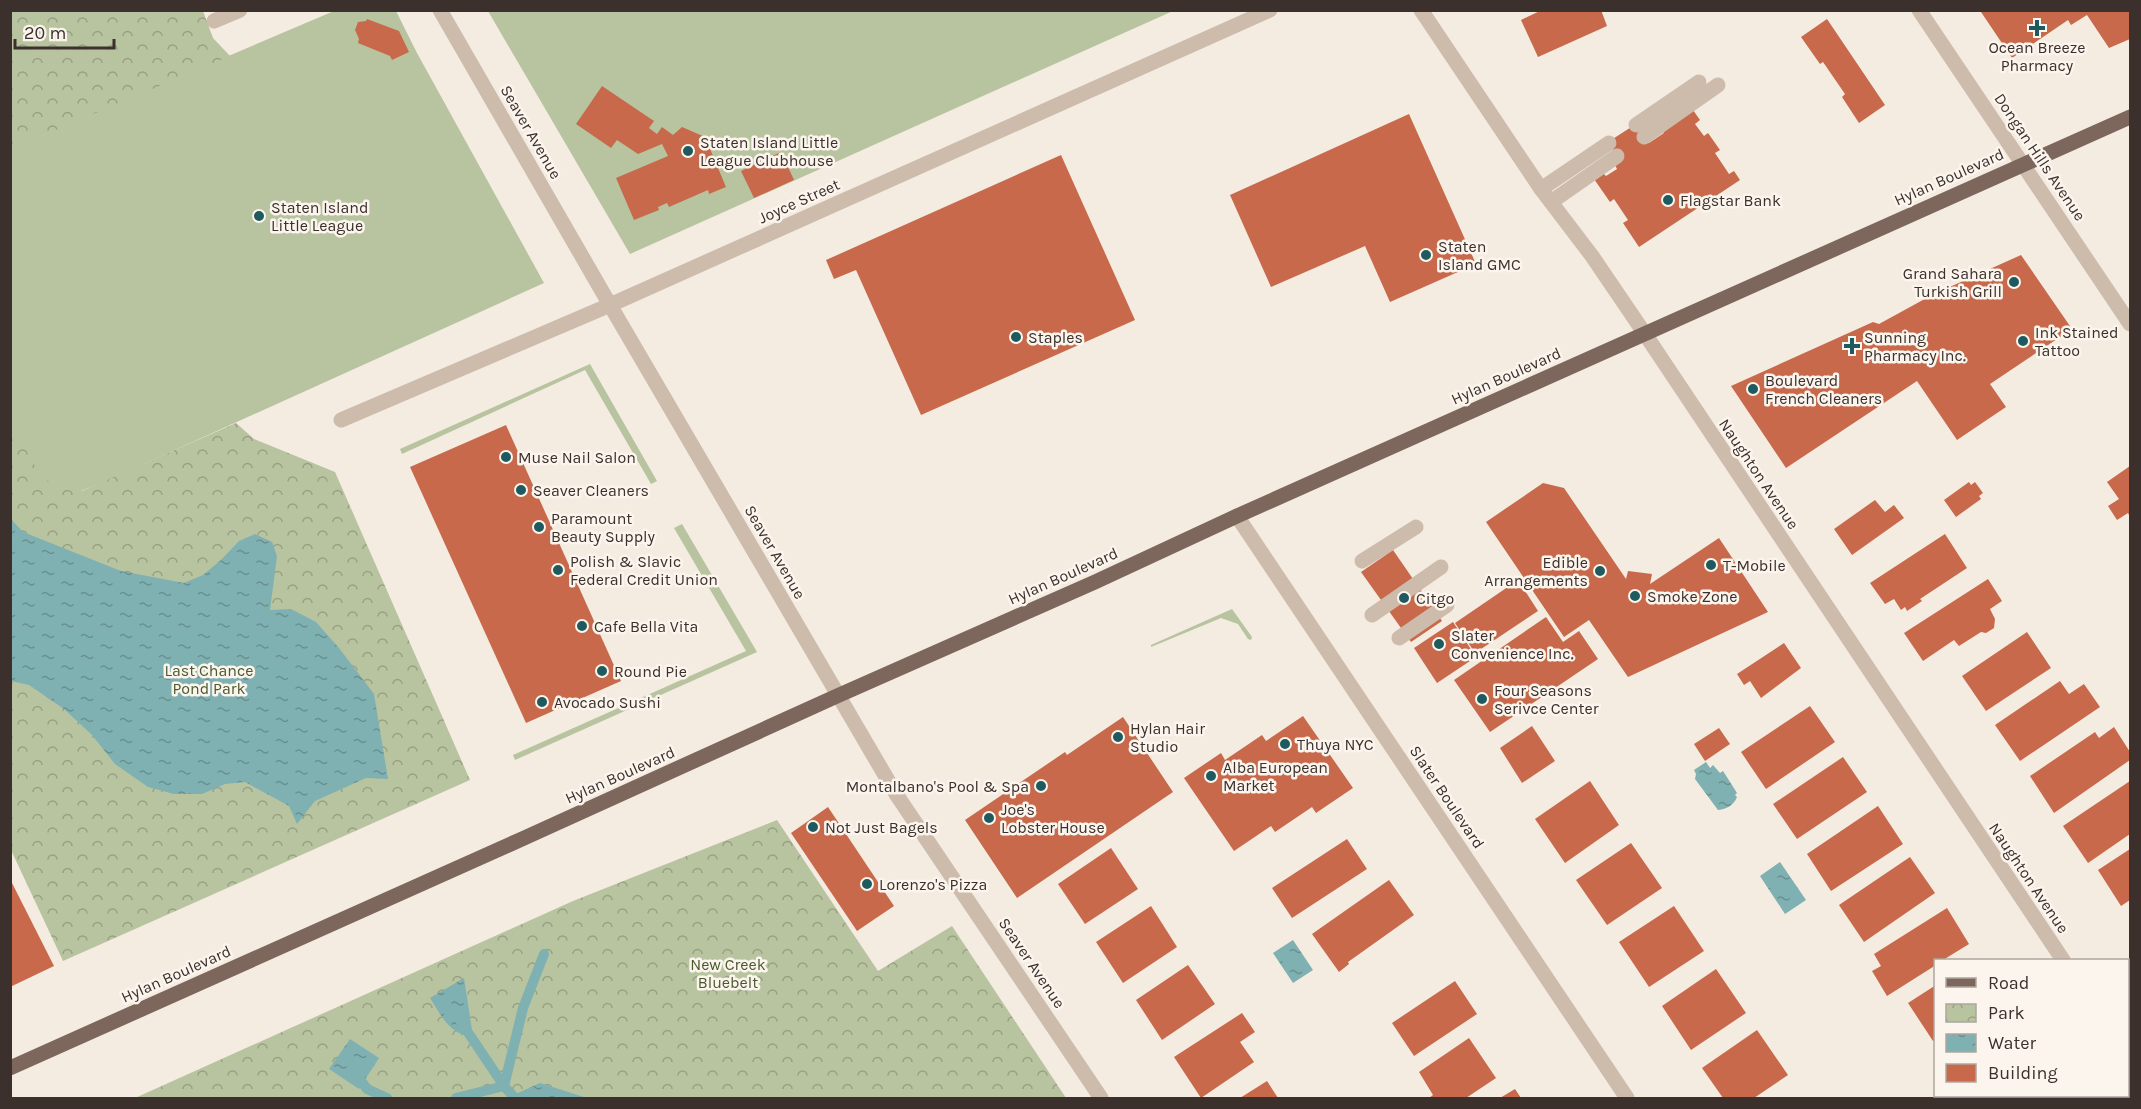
<svg xmlns="http://www.w3.org/2000/svg" width="2141" height="1109" viewBox="0 0 2141 1109" font-family="Karla,sans-serif">
  <style>
    .green { fill: #b8c4a0 }
    .park { fill: url(#park-crowns) }
    .water { fill: url(#water-ripples) }
    .lines { fill: none; stroke-linecap: round; stroke-linejoin: round }
    .stream { stroke: #7fb0b2; stroke-width: 10 }
    .building { fill: #c8694b }
    .service { stroke: #cdbbac; stroke-width: 15 }
    .minor { stroke: #cdbbac; stroke-width: 15 }
    .primary { stroke: #7d675c; stroke-width: 15 }
    .poi-dot { fill: #1f5a5e; stroke: #fbf5ee; stroke-width: 2 }
    .labels { text-anchor: middle; dominant-baseline: central; stroke-width: 5; stroke-linejoin: round; paint-order: stroke }
    .poi-label { font-size: 16px; fill: #3b302b; stroke: #fbf5ee; text-anchor: start }
    .street-label { font-size: 16px; fill: #3b302b; stroke: #fbf5ee }
    .park-label { font-size: 16px; fill: #4a5a2e; stroke: #fbf5ee }
  </style>
  <defs>
    <pattern id="park-crowns" width="20" height="18" patternUnits="userSpaceOnUse" patternTransform="scale(1.5)"><rect width="20" height="18" fill="#b8c4a0"/><path d="M2 6a3 3 0 1 1 6 0M12 15a3 3 0 1 1 6 0" fill="none" stroke="#97a083"/></pattern>
    <pattern id="water-ripples" width="26" height="14" patternUnits="userSpaceOnUse" patternTransform="scale(1.5)"><rect width="26" height="14" fill="#7fb0b2"/><path d="M2 4q2-2 4 0t4 0M15 11q2-2 4 0t4 0" fill="none" stroke="#699091"/></pattern>
  </defs>
  <rect width="100%" height="100%" fill="#f4ebe1"/>
  <g class="green">
    <path d="M334 11H396L417 53 544 283 102 483 10 518V149Z"/>
    <path d="M488 11H1173L630 254Z"/>
    <path d="M590 364 657 481 651 484 585 370 402 454 400 449Z"/>
    <path d="M682 524 757 652 515 760 513 755 746 651 674 528Z"/>
    <path d="M1232 609 1252 637 1251 640 1248 639 1238 624 1221 618 1151 647V645Z"/>
  </g>
  <g class="park">
    <path d="M11 11H203L213 38 230 56 11 149Z"/>
    <path d="M10 411C22 437 32 479 63 489 68 491 76 490 82 491L236 423 254 439 335 472 470 780 63 961 11 850Z"/>
    <path d="M777 820 878 971 952 926 1066 1098H135L573 901Z"/>
  </g>
  <g class="water">
    <path d="M10 518 23 532 121 571 184 583 203 575 221 560 239 541 255 534 272 542 277 556 270 610 291 609 316 622 339 648 374 694 388 779 366 778 315 801 297 824 289 806 245 782 225 784 202 794H174L148 787 115 764 92 735 64 709 29 685 11 681Z"/>
    <path d="M1706 762 1710 768 1713 765 1720 773 1723 771 1737 793 1735 795 1737 797C1734 805 1727 809 1718 810L1695 779 1696 774 1694 770Z"/>
    <path d="M1780 862 1806 900 1785 914 1760 876Z"/>
    <path d="M1293 940 1313 970 1293 983 1273 953Z"/>
    <path d="M464 978 472 1030 466 1035C449 1033 439 1012 430 998Z"/>
    <path d="M350 1039 379 1058 359 1089 329 1069Z"/>
    <path d="M540 1083 587 1098H507Z"/>
  </g>
  <g class="lines">
    <g class="stream">
      <path d="M461 1022 504 1086 515 1098"/>
      <path d="M356 1074 367 1089 387 1098"/>
      <path d="M456 1098 504 1086 523 1008 544 954"/>
    </g>
  </g>
  <g class="building">
    <path d="M1542 10H1601L1607 26 1538 57 1521 20Z"/>
    <path d="M1984 10H2130V39L2109 48 2087 15 2071 25 2068 20 2012 58 1981 12Z"/>
    <path d="M367 19 399 31 409 52 392 60 390 56 358 43 359 39 355 30 358 22 366 21Z"/>
    <path d="M1827 19 1885 105 1859 123 1842 97 1845 94 1823 62 1820 64 1801 37Z"/>
    <path d="M602 86 654 121 649 128 657 134 662 127 673 135 682 127 705 137 726 187 709 194 708 190 669 207 667 203 658 207 659 210 634 220 616 178 668 156 662 144 638 154 617 140 611 148 576 124Z"/>
    <path d="M1693 110 1700 120 1695 124 1704 136 1708 133 1720 150 1715 153 1729 174 1734 171 1740 180 1639 247 1623 223 1628 220 1614 199 1610 202 1594 179 1603 173 1606 176 1617 169 1615 165 1617 156 1608 142 1636 124 1649 143 1664 133 1662 131Z"/>
    <path d="M1409 114 1476 264 1390 302 1365 246 1271 287 1230 195Z"/>
    <path d="M781 152 794 180 754 198 741 171Z"/>
    <path d="M1061 155 1135 320 921 415 856 270 834 279 826 260Z"/>
    <path d="M2021 255 2072 329 1990 384 2006 407 1957 440 1917 381 1786 468 1731 386 1873 322 1879 324 1932 295Z"/>
    <path d="M506 425 621 681 526 723 410 467Z"/>
    <path d="M2130 466V517L2128 513 2117 520 2108 506 2119 499 2107 482Z"/>
    <path d="M1969 482 1971 485 1975 482 1983 493 1979 496 1981 499 1956 517 1944 500Z"/>
    <path d="M1543 483 1564 488 1626 579 1628 571 1652 574 1650 584 1719 538 1768 612 1628 677 1589 620 1564 637 1486 522Z"/>
    <path d="M1875 500 1885 512 1894 505 1904 518 1852 555 1834 529Z"/>
    <path d="M1945 534 1967 568 1920 599 1922 601 1907 611 1905 607 1901 610 1894 599 1885 604 1870 583Z"/>
    <path d="M1393 550 1442 621 1411 642 1361 572Z"/>
    <path d="M1988 579 2002 601 1990 609 1995 619 1994 628 1986 633 1981 632 1959 646 1954 640 1923 661 1904 633Z"/>
    <path d="M1518 580 1538 611 1475 653 1455 623Z"/>
    <path d="M1546 617 1563 642 1579 631 1598 659 1490 732 1454 680Z"/>
    <path d="M1453 622 1476 657 1437 683 1414 648Z"/>
    <path d="M2027 632 2051 668 1986 711 1962 676Z"/>
    <path d="M1784 643 1801 668 1761 698 1750 681 1744 685 1737 674Z"/>
    <path d="M2060 681 2069 694 2084 684 2100 707 2020 761 1995 725Z"/>
    <path d="M1810 706 1835 742 1766 789 1741 752Z"/>
    <path d="M1303 716 1353 788 1316 813 1312 807 1275 832 1271 826 1234 851 1184 778 1221 753 1225 760 1262 735 1266 741Z"/>
    <path d="M1123 717 1173 792 1017 898 965 820 1065 752 1067 755Z"/>
    <path d="M1532 726 1555 761 1522 783 1500 748Z"/>
    <path d="M2114 727 2130 752V760L2054 813 2030 776 2095 732 2099 738Z"/>
    <path d="M1719 728 1730 744 1705 761 1694 744Z"/>
    <path d="M1843 757 1867 792 1797 839 1773 804Z"/>
    <path d="M1590 781 1619 825 1565 863 1535 819Z"/>
    <path d="M2130 781V834L2088 863 2063 826Z"/>
    <path d="M1878 806 1903 844 1831 891 1807 854Z"/>
    <path d="M828 807 894 906 857 931 791 833Z"/>
    <path d="M1347 839 1367 869 1292 918 1272 888Z"/>
    <path d="M1631 843 1662 888 1607 925 1576 880Z"/>
    <path d="M1111 848 1138 889 1085 924 1058 884Z"/>
    <path d="M2130 849V900L2121 906 2098 870Z"/>
    <path d="M1910 857 1935 893 1864 942 1839 905Z"/>
    <path d="M10 879 54 966 10 987Z"/>
    <path d="M1389 880 1414 915 1348 962 1349 964 1339 972 1312 934Z"/>
    <path d="M1151 906 1177 947 1123 983 1096 942Z"/>
    <path d="M1674 906 1704 951 1649 987 1619 942Z"/>
    <path d="M1947 908 1969 944 1943 960H1936V965L1887 996 1872 971 1881 966 1874 954Z"/>
    <path d="M1188 965 1215 1004 1162 1040 1136 1000Z"/>
    <path d="M1716 969 1746 1013 1691 1050 1662 1006Z"/>
    <path d="M1455 981 1477 1014 1414 1056 1392 1023Z"/>
    <path d="M1936 985V1039L1933 1041 1908 1003Z"/>
    <path d="M1242 1013 1255 1032 1240 1042 1254 1062 1201 1098 1174 1057Z"/>
    <path d="M1757 1030 1788 1075 1754 1098H1723L1702 1068Z"/>
    <path d="M1469 1038 1496 1078 1466 1098H1429L1433 1095 1419 1072Z"/>
    <path d="M1267 1081 1278 1098H1240Z"/>
    <path d="M1515 1089 1521 1098H1500Z"/>
    <path d="M1985 1096H2029L2025 1098H1987Z"/>
  </g>
  <g class="lines">
    <g class="service">
      <path d="M1636 125 1699 82"/>
      <path d="M1644 137 1718 85"/>
      <path d="M1541 189 1609 143"/>
      <path d="M1551 202 1617 156"/>
      <path d="M1362 561 1416 527"/>
      <path d="M1372 615 1441 567"/>
      <path d="M1399 638 1447 605"/>
    </g>
    <g class="minor">
      <path d="M440 10 610 305 896 794 1101 1098"/>
      <path d="M1421 10 1541 189 1592 256 1645 334 2063 960"/>
      <path d="M1919 10 2130 324"/>
      <path d="M214 21 240 10"/>
      <path d="M341 420 610 305 1270 10"/>
      <path d="M1237 516 1627 1098"/>
      <path d="M2128 1057 2130 1061"/>
    </g>
    <path class="primary" d="M10 1068 522 839 837 696 1095 582 1237 516 2130 117"/>
  </g>
  <g class="poi-dot">
    <path d="M2034 19h6v6h6v6h-6v6h-6v-6h-6v-6h6z"/>
    <circle cx="688" cy="151" r="6"/>
    <circle cx="1668" cy="200" r="6"/>
    <circle cx="259" cy="216" r="6"/>
    <circle cx="1426" cy="255" r="6"/>
    <circle cx="2014" cy="282" r="6"/>
    <circle cx="1016" cy="337" r="6"/>
    <circle cx="2023" cy="341" r="6"/>
    <path d="M1849 337h6v6h6v6h-6v6h-6v-6h-6v-6h6z"/>
    <circle cx="1753" cy="389" r="6"/>
    <circle cx="506" cy="457" r="6"/>
    <circle cx="521" cy="490" r="6"/>
    <circle cx="539" cy="527" r="6"/>
    <circle cx="1711" cy="565" r="6"/>
    <circle cx="558" cy="570" r="6"/>
    <circle cx="1600" cy="571" r="6"/>
    <circle cx="1635" cy="596" r="6"/>
    <circle cx="1404" cy="598" r="6"/>
    <circle cx="582" cy="626" r="6"/>
    <circle cx="1439" cy="644" r="6"/>
    <circle cx="602" cy="671" r="6"/>
    <circle cx="1482" cy="699" r="6"/>
    <circle cx="542" cy="702" r="6"/>
    <circle cx="1118" cy="737" r="6"/>
    <circle cx="1285" cy="744" r="6"/>
    <circle cx="1211" cy="776" r="6"/>
    <circle cx="1041" cy="786" r="6"/>
    <circle cx="989" cy="818" r="6"/>
    <circle cx="813" cy="827" r="6"/>
    <circle cx="867" cy="884" r="6"/>
  </g>
  <g class="labels">
    <g class="poi-label">
      <text x="2037" y="47" text-anchor="middle">Ocean Breeze<tspan x="2037" dy="18">Pharmacy</tspan></text>
      <text x="700" y="142">Staten Island Little<tspan x="700" dy="18">League Clubhouse</tspan></text>
      <text x="1680" y="200">Flagstar Bank</text>
      <text x="271" y="207">Staten Island<tspan x="271" dy="18">Little League</tspan></text>
      <text x="1438" y="246">Staten<tspan x="1438" dy="18">Island GMC</tspan></text>
      <text x="2002" y="273" text-anchor="end">Grand Sahara<tspan x="2002" dy="18">Turkish Grill</tspan></text>
      <text x="2035" y="332">Ink Stained<tspan x="2035" dy="18">Tattoo</tspan></text>
      <text x="1028" y="337">Staples</text>
      <text x="1864" y="337">Sunning<tspan x="1864" dy="18">Pharmacy Inc.</tspan></text>
      <text x="1765" y="380">Boulevard<tspan x="1765" dy="18">French Cleaners</tspan></text>
      <text x="518" y="457">Muse Nail Salon</text>
      <text x="533" y="490">Seaver Cleaners</text>
      <text x="551" y="518">Paramount<tspan x="551" dy="18">Beauty Supply</tspan></text>
      <text x="570" y="561">Polish &amp; Slavic<tspan x="570" dy="18">Federal Credit Union</tspan></text>
      <text x="1588" y="562" text-anchor="end">Edible<tspan x="1588" dy="18">Arrangements</tspan></text>
      <text x="1723" y="565">T-Mobile</text>
      <text x="1647" y="596">Smoke Zone</text>
      <text x="1416" y="598">Citgo</text>
      <text x="594" y="626">Cafe Bella Vita</text>
      <text x="1451" y="635">Slater<tspan x="1451" dy="18">Convenience Inc.</tspan></text>
      <text x="614" y="671">Round Pie</text>
      <text x="1494" y="690">Four Seasons<tspan x="1494" dy="18">Serivce Center</tspan></text>
      <text x="554" y="702">Avocado Sushi</text>
      <text x="1130" y="728">Hylan Hair<tspan x="1130" dy="18">Studio</tspan></text>
      <text x="1297" y="744">Thuya NYC</text>
      <text x="1223" y="767">Alba European<tspan x="1223" dy="18">Market</tspan></text>
      <text x="1029" y="786" text-anchor="end">Montalbano's Pool &amp; Spa</text>
      <text x="1001" y="809">Joe's<tspan x="1001" dy="18">Lobster House</tspan></text>
      <text x="825" y="827">Not Just Bagels</text>
      <text x="879" y="884">Lorenzo's Pizza</text>
    </g>
    <g class="street-label">
      <text transform="translate(531 132) rotate(60)">Seaver Avenue</text>
      <text transform="translate(2040 157) rotate(56)">Dongan Hills Avenue</text>
      <text transform="translate(1949 177) rotate(-24)">Hylan Boulevard</text>
      <text transform="translate(799 201) rotate(-24)">Joyce Street</text>
      <text transform="translate(1506 376) rotate(-24)">Hylan Boulevard</text>
      <text transform="translate(1759 474) rotate(56)">Naughton Avenue</text>
      <text transform="translate(775 552) rotate(60)">Seaver Avenue</text>
      <text transform="translate(1063 576) rotate(-24)">Hylan Boulevard</text>
      <text transform="translate(620 775) rotate(-24)">Hylan Boulevard</text>
      <text transform="translate(1447 797) rotate(56)">Slater Boulevard</text>
      <text transform="translate(2029 878) rotate(56)">Naughton Avenue</text>
      <text transform="translate(1032 963) rotate(56)">Seaver Avenue</text>
      <text transform="translate(176 974) rotate(-24)">Hylan Boulevard</text>
    </g>
    <g class="park-label">
      <text x="209" y="670">Last Chance<tspan x="209" dy="18">Pond Park</tspan></text>
      <text x="728" y="964">New Creek<tspan x="728" dy="18">Bluebelt</tspan></text>
    </g>
  </g>
  <rect width="2141" height="1109" fill="none" stroke="#3b302b" stroke-width="24"/>
  <rect x="1934" y="959" width="195" height="138" fill="#fbf5ee" stroke="#aea6a0" stroke-width="1.5"/>
  <rect x="1946" y="978" width="30" height="9" fill="#7d675c" stroke="#aea6a0" stroke-width="1.5"/>
  <text x="1988" y="989" font-size="18" fill="#3b302b">Road</text>
  <rect x="1946" y="1004" width="30" height="18" fill="url(#park-crowns)" stroke="#aea6a0" stroke-width="1.5"/>
  <text x="1988" y="1019" font-size="18" fill="#3b302b">Park</text>
  <rect x="1946" y="1034" width="30" height="18" fill="url(#water-ripples)" stroke="#aea6a0" stroke-width="1.5"/>
  <text x="1988" y="1049" font-size="18" fill="#3b302b">Water</text>
  <rect x="1946" y="1064" width="30" height="18" fill="#c8694b" stroke="#aea6a0" stroke-width="1.5"/>
  <text x="1988" y="1079" font-size="18" fill="#3b302b">Building</text>
  <path d="M15 39v9h99v-9" fill="none" stroke="#3b302b" stroke-width="3"/>
  <text x="24" y="39" font-size="18" fill="#3b302b" stroke="#fbf5ee" stroke-width="4.5" paint-order="stroke">20 m</text>
</svg>
